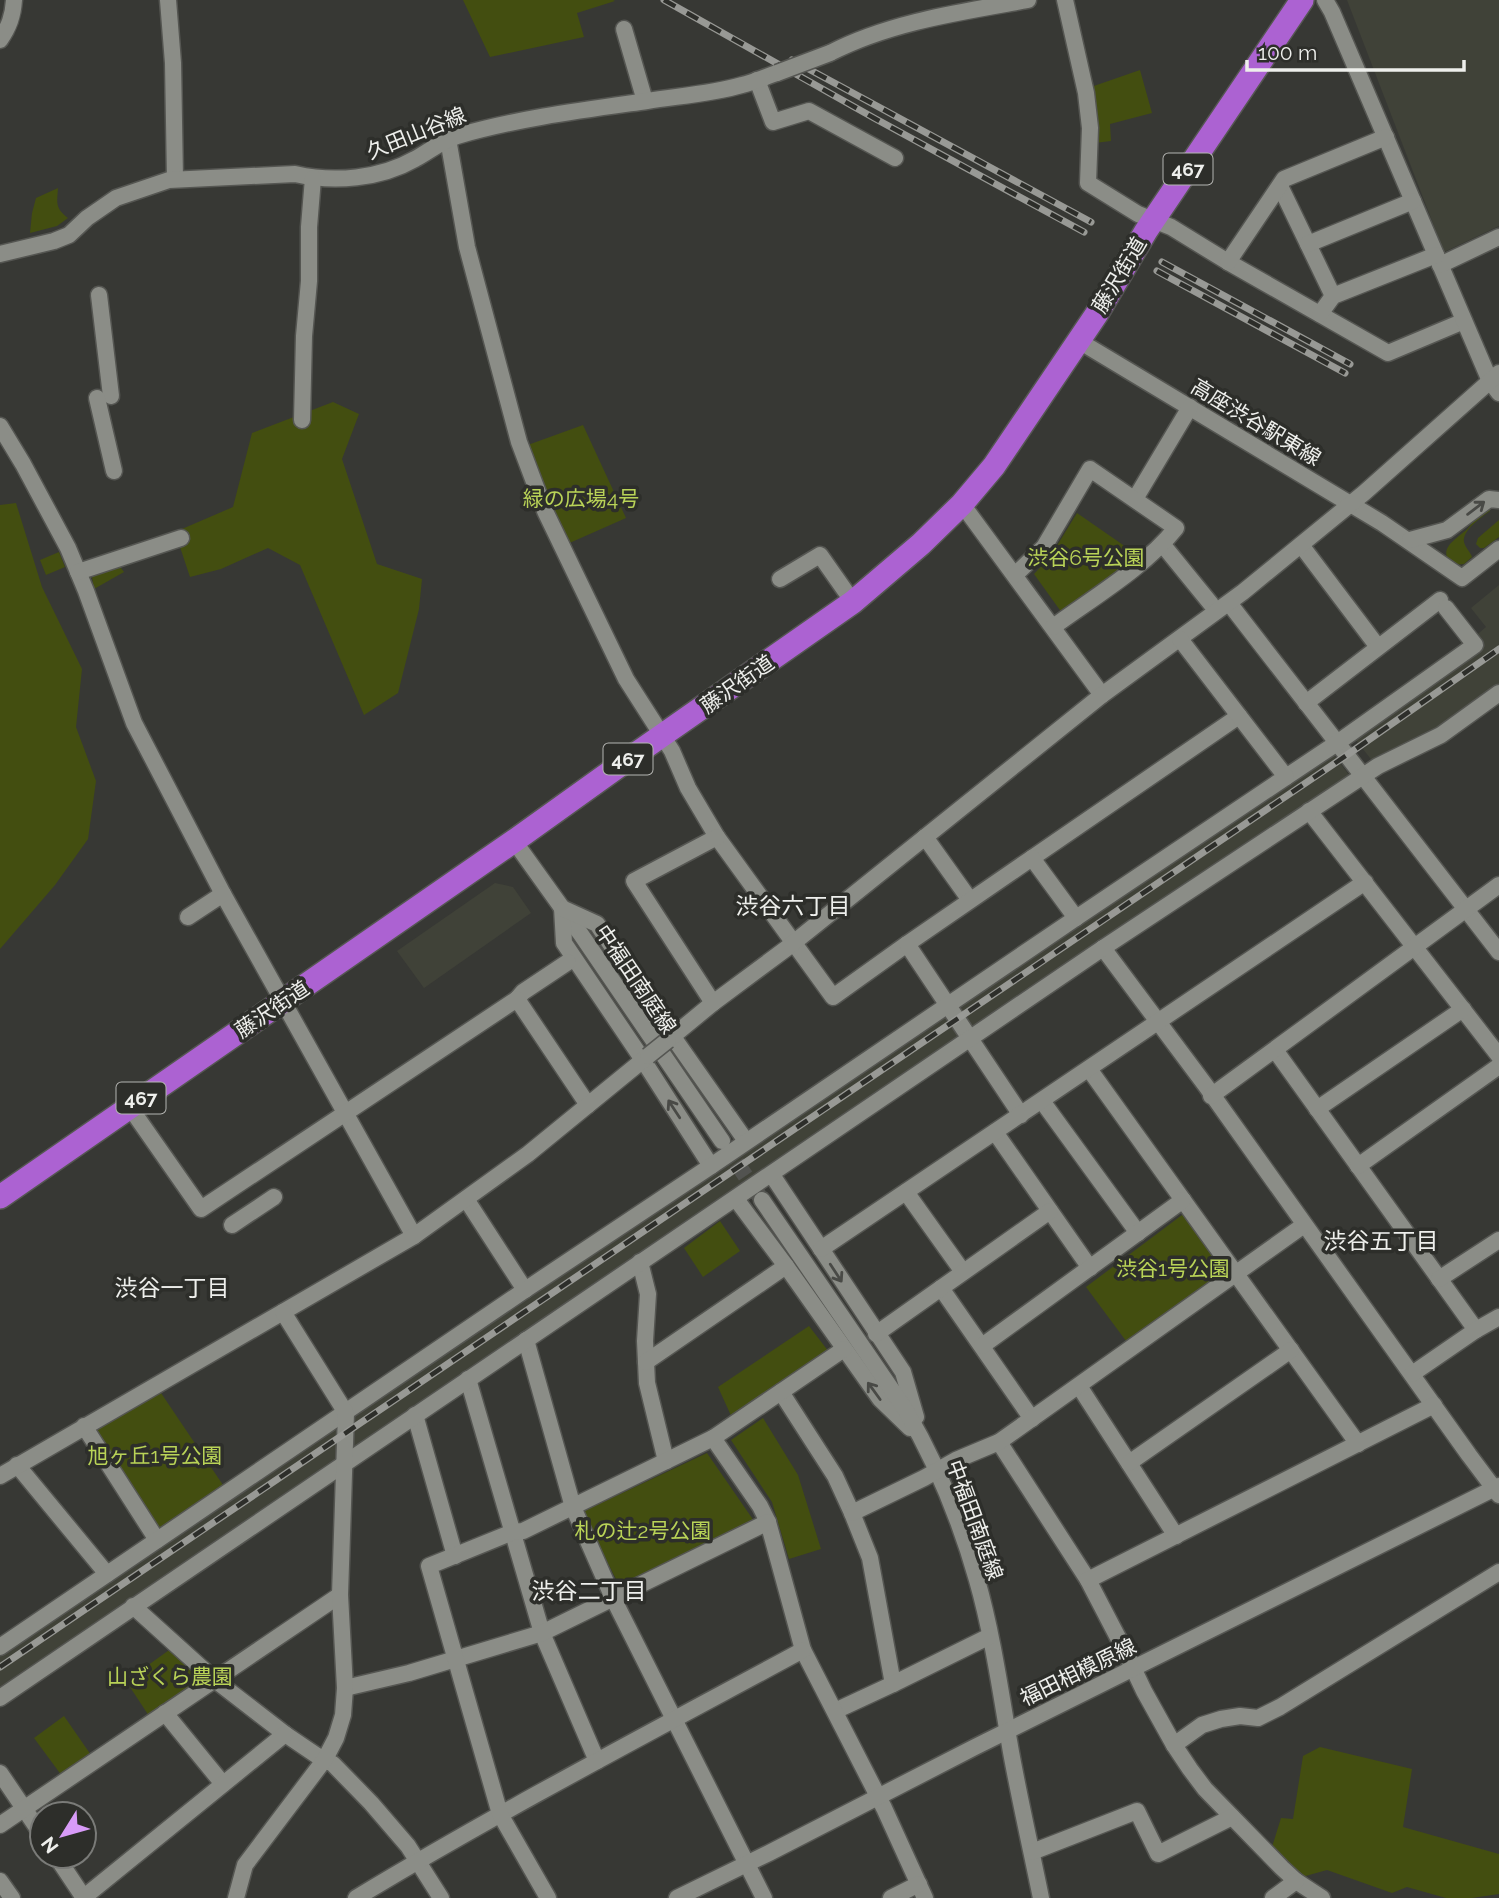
<svg xmlns="http://www.w3.org/2000/svg" width="1499" height="1898" viewBox="0 0 1499 1898" font-family="Raleway,'Noto Sans JP',sans-serif">
  <style>
    .built { fill: #404238 }
    .green { fill: #434e10 }
    .lines { fill: none; stroke-linecap: round; stroke-linejoin: round }
    .minor-tunnel { stroke: #525350; stroke-width: 16; stroke-dasharray: 16 8; stroke-linecap: butt }
    .minor-casing { stroke: #555652; stroke-width: 19 }
    .highway-casing { stroke: #555652; stroke-width: 26 }
    .minor { stroke: #8b8d87; stroke-width: 16 }
    .highway { stroke: #ac62d2; stroke-width: 23 }
    .rail-casing { stroke: #989995; stroke-width: 7 }
    .rail { stroke: #2d2e2a; stroke-width: 4.5; stroke-dasharray: 13; stroke-linecap: butt }
    .minor-bridge-casing { stroke: #555652; stroke-width: 19; stroke-linecap: butt }
    .minor-bridge { stroke: #8b8d87; stroke-width: 16 }
    .oneway { stroke: #494a46 }
    .labels { text-anchor: middle; dominant-baseline: central; stroke-width: 7; stroke-linejoin: round; paint-order: stroke }
    .shield { fill: #2d2e2a; stroke: #b4b5b2; stroke-width: 2 }
    .shield-label { font-size: 19px; font-weight: bold; fill: #eeefec }
    .street-label { font-size: 21px; fill: #eeefec; stroke: #2d2e2a }
    .park-label { font-size: 21px; fill: #b9d357; stroke: #2d2e2a }
    .neighbourhood-label { font-size: 23px; fill: #eeefec; stroke: #2d2e2a }
  </style>
  <rect width="100%" height="100%" fill="#373834"/>
  <g class="built">
    <path d="M1347 0H1499V226L1444 252Z"/>
    <path d="M1499 585V684L1440 727 1374 763 1355 739 1486 627 1471 608Z"/>
    <path d="M1331 751 1349 775 976 1028 969 1026 958 1010 959 1005Z"/>
    <path d="M495 883 513 887 531 913 424 988 397 951Z"/>
    <path d="M942 1017 948 1018 959 1034 958 1040 353 1450V1416Z"/>
    <path d="M339 1425 340 1460 0 1690V1655Z"/>
  </g>
  <g class="green">
    <path d="M463 0H613L615 1 577 13 584 37 490 57Z"/>
    <path d="M1140 70 1152 113 1110 124 1111 141 1095 143 1091 87Z"/>
    <path d="M58 188C57 203 55 208 68 218L57 226 30 233 32 213 36 198Z"/>
    <path d="M333 402 359 414 342 459 377 564 422 579 419 609 398 693 364 715 300 565 268 548 221 569 190 577 175 532 233 507 252 433Z"/>
    <path d="M583 425 626 518 565 545 525 446Z"/>
    <path d="M16 503 42 587 82 669 76 727 96 781 88 839 55 885 0 949V505Z"/>
    <path d="M1490 508V511C1482 517 1462 530 1464 542 1465 547 1471 553 1472 557L1464 564C1458 565 1452 565 1448 559 1440 545 1462 536 1469 527 1474 521 1478 515 1483 509Z"/>
    <path d="M1077 513 1139 556 1062 613 1034 574 1050 557Z"/>
    <path d="M1499 520V537L1484 548H1480L1476 544 1478 538Z"/>
    <path d="M59 552 65 567 46 575 40 560Z"/>
    <path d="M118 564 124 572 94 589 91 571Z"/>
    <path d="M1182 1215 1188 1216 1227 1271 1129 1345 1086 1287Z"/>
    <path d="M720 1221 740 1251 703 1277 684 1248Z"/>
    <path d="M809 1326 829 1352 733 1420 718 1387Z"/>
    <path d="M159 1390 225 1488 161 1529 155 1528 94 1434 95 1427Z"/>
    <path d="M763 1418 798 1475 821 1549 789 1559 772 1502 731 1440Z"/>
    <path d="M707 1453 754 1521 621 1589 582 1512Z"/>
    <path d="M172 1648 197 1671 195 1685 149 1716 126 1681Z"/>
    <path d="M64 1716 91 1755 62 1776 34 1738Z"/>
    <path d="M1320 1747 1412 1769 1403 1827 1499 1854V1894L1472 1898H1446L1407 1887 1392 1893 1327 1870 1302 1877 1272 1847 1281 1818 1293 1819 1303 1756Z"/>
  </g>
  <g class="lines">
    <path class="minor-tunnel" d="M723 1143 762 1200"/>
    <g class="minor-casing">
      <g id="minor">
        <path d="M168 0 173 63 175 179"/>
        <path d="M1065 0 1086 93 1090 128 1088 183 1138 214 1171 227 1228 262 1388 353 1464 321"/>
        <path d="M1325 0 1332 12 1490 381 1499 393"/>
        <path d="M624 29 645 101"/>
        <path d="M0 40C9 27 13 16 14 0"/>
        <path d="M830 53C890 22 961 12 1028 0"/>
        <path d="M757 80 773 122 809 111 895 158"/>
        <path d="M448 139 467 247 519 442 545 511 626 679 672 751 688 788 717 837 833 997 907 944"/>
        <path d="M1280 186 1333 296"/>
        <path d="M1308 244 1413 201"/>
        <path d="M0 254 54 241 69 235 87 218 116 198 169 180 295 174C334 183 380 179 415 159 430 151 441 141 457 136 519 118 583 110 647 101 678 96 711 94 742 85 754 82 765 77 777 73"/>
        <path d="M1228 262 1284 179 1386 137"/>
        <path d="M1440 265 1499 237"/>
        <path d="M99 295 111 396"/>
        <path d="M1320 314 1333 296 1436 255"/>
        <path d="M1079 341 1382 523 1462 578 1499 549"/>
        <path d="M97 398 114 471"/>
        <path d="M302 420 304 336 309 281V227L313 178"/>
        <path d="M0 426 23 464 68 548 86 591 134 723 223 894 414 1236"/>
        <path d="M1135 499 1190 407"/>
        <path d="M962 504 1102 695"/>
        <path d="M1410 540 1447 530 1489 499 1499 500"/>
        <path d="M1163 545 1211 604"/>
        <path d="M1301 545 1378 647"/>
        <path d="M78 572 181 538"/>
        <path d="M1015 575 1044 547 1090 469 1176 528C1145 567 1094 597 1053 627"/>
        <path d="M780 579 820 555 853 602"/>
        <path d="M1229 603 1499 952"/>
        <path d="M1306 703 1440 600"/>
        <path d="M1286 777 1337 743 1475 645 1446 608"/>
        <path d="M1309 811 1499 1056"/>
        <path d="M925 837 970 900"/>
        <path d="M514 841 580 933 722 1141"/>
        <path d="M1032 858 1239 716"/>
        <path d="M562 908 564 943 643 1060 711 1166"/>
        <path d="M564 909 597 924 666 1027 746 1141"/>
        <path d="M188 917 223 894"/>
        <path d="M1103 948 1206 1086 1469 1455 1499 1495"/>
        <path d="M517 999 523 992 568 962"/>
        <path d="M713 1003 634 881 717 837"/>
        <path d="M668 1040 713 1003 787 948 1102 695 1243 592 1364 493 1499 373"/>
        <path d="M1275 1050 1476 1330"/>
        <path d="M1089 1069 1358 1444"/>
        <path d="M1211 1096 1499 885"/>
        <path d="M1042 1101 1138 1233"/>
        <path d="M129 1106 201 1209 517 999 588 1105"/>
        <path d="M1317 1109 1463 1009"/>
        <path d="M1021 1115 907 944 1032 858 1076 918"/>
        <path d="M995 1132 1090 1268"/>
        <path d="M1358 1166 1499 1066"/>
        <path d="M772 1175 903 1372 916 1417"/>
        <path d="M906 1192 963 1272"/>
        <path d="M466 1199 525 1290"/>
        <path d="M736 1199 786 1266 880 1399 910 1428"/>
        <path d="M762 1200 905 1409C936 1462 960 1520 977 1580 993 1636 1001 1695 1011 1752 1020 1801 1031 1849 1041 1898"/>
        <path d="M232 1225 274 1197"/>
        <path d="M821 1249 1365 882"/>
        <path d="M640 1262 648 1294 645 1341 647 1383 666 1461"/>
        <path d="M1439 1279 1499 1240"/>
        <path d="M941 1288 1032 1419"/>
        <path d="M876 1334 1050 1211"/>
        <path d="M526 1340 573 1507 613 1598 764 1898"/>
        <path d="M982 1346 1183 1200"/>
        <path d="M646 1362 786 1266"/>
        <path d="M1412 1374 1476 1330 1499 1317"/>
        <path d="M468 1379 542 1633 597 1761"/>
        <path d="M1079 1386 1176 1536"/>
        <path d="M781 1392 835 1476 852 1513 870 1558 893 1684 835 1711"/>
        <path d="M415 1415 455 1556"/>
        <path d="M84 1426 157 1540"/>
        <path d="M713 1438 760 1506 768 1522 803 1650 884 1808 925 1898"/>
        <path d="M999 1442 1088 1580 1126 1653 1144 1691 1174 1745 1190 1769 1205 1789 1282 1868 1296 1881 1322 1898"/>
        <path d="M1129 1463 1291 1350"/>
        <path d="M17 1465 107 1574"/>
        <path d="M0 1476 414 1236 528 1154 648 1056"/>
        <path d="M852 1513 924 1478 956 1460 999 1442 1304 1225"/>
        <path d="M1088 1580 1434 1405"/>
        <path d="M133 1606 215 1680 285 1734 316 1755 333 1764 371 1803 408 1846 441 1898"/>
        <path d="M0 1647 525 1290 711 1166 1076 918 1286 777 1180 639"/>
        <path d="M893 1684 990 1636"/>
        <path d="M345 1688 409 1673 542 1633 768 1522"/>
        <path d="M0 1698 1103 948 1378 766 1441 735 1499 693"/>
        <path d="M165 1713 223 1784"/>
        <path d="M1174 1745 1202 1725 1221 1719 1240 1716 1258 1718 1280 1707 1499 1572"/>
        <path d="M0 1773 42 1835"/>
        <path d="M0 1825 340 1595"/>
        <path d="M1032 1852 1137 1811 1158 1854 1232 1817"/>
        <path d="M56 1856 84 1898"/>
        <path d="M0 1881 12 1898"/>
        <path d="M83 1898 285 1734"/>
        <path d="M236 1898 245 1865 325 1759 336 1738 343 1715 345 1688 340 1595 346 1413 283 1312"/>
        <path d="M356 1898C502 1810 653 1731 803 1650"/>
        <path d="M548 1898 500 1814 429 1566 513 1532 523 1531 713 1438 844 1349"/>
        <path d="M677 1898 769 1853 975 1747 1499 1486"/>
        <path d="M891 1898 919 1884"/>
        <path d="M1273 1898 1296 1881"/>
      </g>
    </g>
    <g class="highway-casing">
      <path id="highway" d="M0 1197 514 841 637 753 853 602 921 544 962 504 994 466 1096 315 1146 231 1302 0"/>
    </g>
    <use href="#minor" class="minor"/>
    <use href="#highway" class="highway"/>
    <g class="rail-casing">
      <g id="rail">
        <path d="M664 0 874 118 1084 232"/>
        <path d="M792 60 1091 222"/>
        <path d="M1162 262 1350 364"/>
        <path d="M1157 271 1345 373"/>
        <path d="M0 1667 1347 755 1499 649"/>
      </g>
    </g>
    <use href="#rail" class="rail"/>
    <g class="minor-bridge-casing">
      <g id="minor-bridge">
        <path d="M777 73 830 53"/>
        <path d="M648 1056 668 1040"/>
      </g>
    </g>
    <use href="#minor-bridge" class="minor-bridge"/>
  </g>
  <defs><path id="oneway-shaft" d="M-6 0H5M1.5-3L5.5 0L1.5 3" fill="none" stroke-width="1.6" stroke-linecap="round" stroke-linejoin="round" transform="scale(1.75)"/></defs>
  <g class="oneway">
    <use href="#oneway-shaft" transform="translate(1476 508) rotate(-37)"/>
    <use href="#oneway-shaft" transform="translate(674 1109) rotate(-123)"/>
    <use href="#oneway-shaft" transform="translate(836 1273) rotate(57)"/>
    <use href="#oneway-shaft" transform="translate(874 1391) rotate(-126)"/>
  </g>
  <g class="labels">
    <g class="shield">
      <rect x="1163.5" y="153.5" width="49" height="31" rx="5"/>
      <rect x="603.5" y="743.5" width="49" height="31" rx="5"/>
      <rect x="116.5" y="1082.5" width="49" height="31" rx="5"/>
    </g>
    <g class="shield-label">
      <text x="1188" y="169">467</text>
      <text x="628" y="759">467</text>
      <text x="141" y="1098">467</text>
    </g>
    <g class="street-label">
      <text transform="translate(416 133) rotate(-22)">久田山谷線</text>
      <text transform="translate(1119 275) rotate(-59)">藤沢街道</text>
      <text transform="translate(1256 422) rotate(31)">高座渋谷駅東線</text>
      <text transform="translate(737 684) rotate(-35)">藤沢街道</text>
      <text transform="translate(636 979) rotate(56)">中福田南庭線</text>
      <text transform="translate(272 1009) rotate(-34)">藤沢街道</text>
      <text transform="translate(975 1520) rotate(70)">中福田南庭線</text>
      <text transform="translate(1078 1672) rotate(-26)">福田相模原線</text>
    </g>
    <g class="park-label">
      <text x="581" y="498">緑の広場4号</text>
      <text x="1086" y="557">渋谷6号公園</text>
      <text x="1173" y="1268">渋谷1号公園</text>
      <text x="155" y="1455">旭ヶ丘1号公園</text>
      <text x="643" y="1530">札の辻2号公園</text>
      <text x="170" y="1676">山ざくら農園</text>
    </g>
    <g class="neighbourhood-label">
      <text x="793" y="905">渋谷六丁目</text>
      <text x="1381" y="1240">渋谷五丁目</text>
      <text x="172" y="1287">渋谷一丁目</text>
      <text x="589" y="1590">渋谷二丁目</text>
    </g>
  </g>
  <g transform="translate(63 1835) rotate(233)"><circle r="33" fill="#2d2e2a" stroke="#7a7b78" stroke-width="2"/>
  <path d="M0-5L12 26L0 18L-12 26Z" fill="#d89bf8"/>
  <text y="-10" font-size="19" font-weight="bold" text-anchor="middle" fill="#eeefec">N</text>
  </g>
  <path d="M1247 60v10h217v-10" fill="none" stroke="#eeefec" stroke-width="3.5"/>
  <text x="1258" y="60" font-size="21" fill="#eeefec" stroke="#2d2e2a" stroke-width="5" paint-order="stroke">100 m</text>
</svg>
